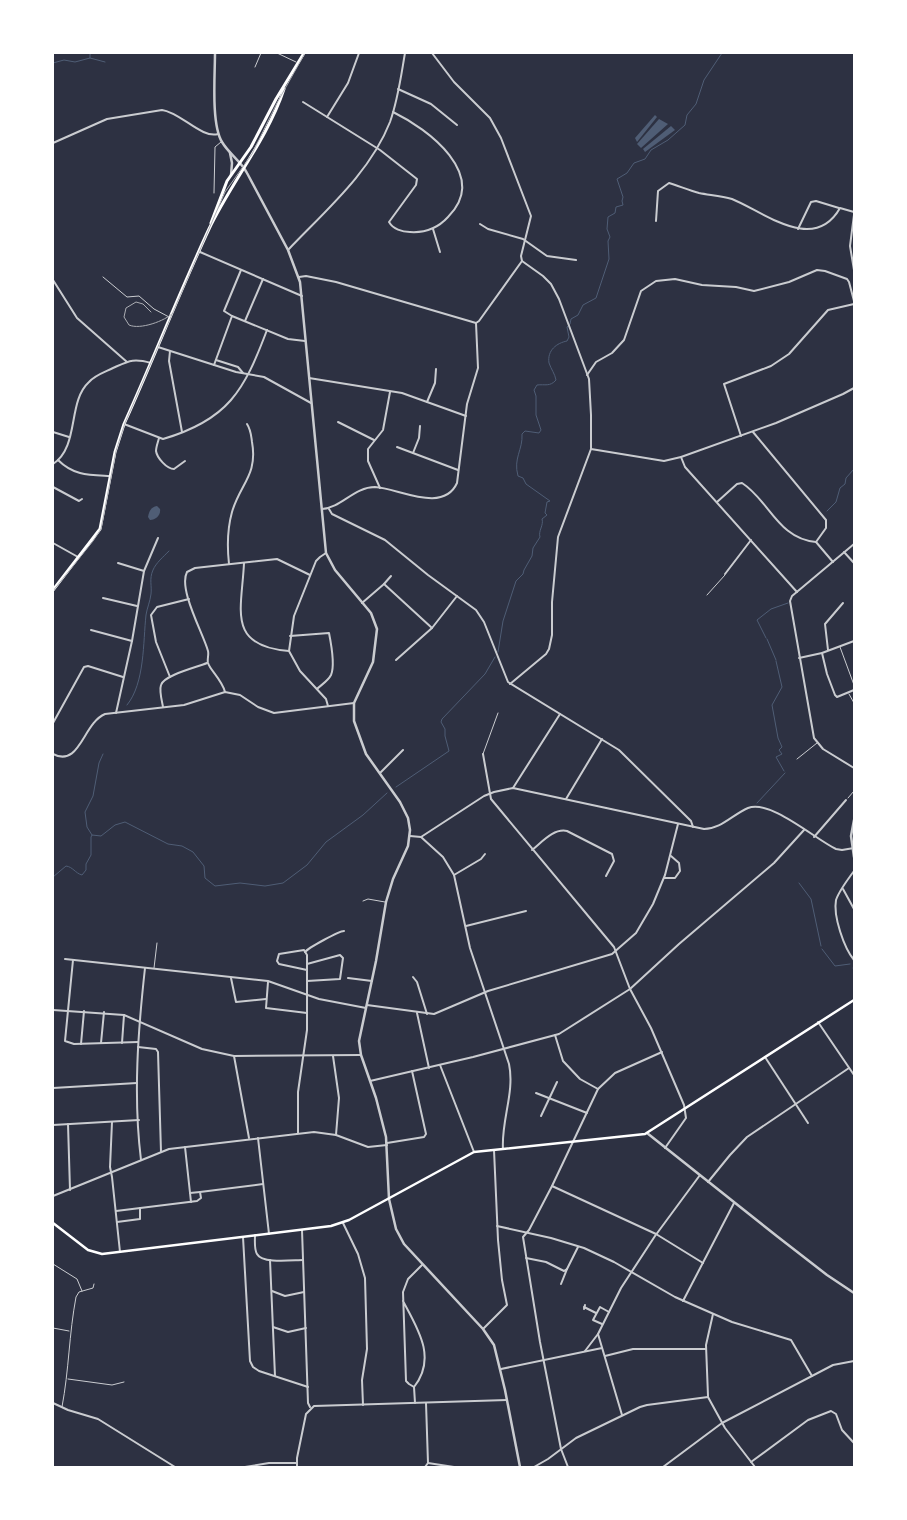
<svg xmlns="http://www.w3.org/2000/svg" width="907" height="1520" viewBox="0 0 907 1520" font-family="'Noto Serif',serif">
  <style>
    .water { fill: #4f5d75 }
    .lines { fill: none; stroke-linecap: round; stroke-linejoin: round }
    .stream { stroke: #4f5d75; stroke-width: 1 }
    .service { stroke: #caccd0; stroke-width: 1 }
    .minor { stroke: #caccd0; stroke-width: 2 }
    .tertiary { stroke: #caccd0; stroke-width: 2.5 }
    .secondary { stroke: #fff; stroke-width: 2.5 }
    .primary { stroke: #fff; stroke-width: 3 }
    .tram { stroke: #abadb3; stroke-width: 1 }
  </style>
  <rect width="100%" height="100%" fill="#2d3142"/>
  <g class="water">
    <path d="M655 115 657 117 637 142 635 138Z"/>
    <path d="M659 119 668 124 641 148 637 144Z"/>
    <path d="M671 126 675 130 645 152 643 149Z"/>
    <path d="M157 506 160 509C161 515 156 520 150 520L148 517C149 511 151 507 157 506Z"/>
  </g>
  <g class="lines">
    <g class="stream">
      <path d="M852 53 854 54"/>
      <path d="M90 58 105 62"/>
      <path d="M53 63 64 60 75 62 90 58V54L92 53"/>
      <path d="M827 511 836 502 840 488 845 484 846 478 854 469"/>
      <path d="M766 638 757 620 771 609 788 603"/>
      <path d="M767 639 776 660"/>
      <path d="M498 652 503 621 516 581 523 574 524 570 532 556 533 548 540 537C538 531 544 525 542 519L547 515 545 513 547 502 550 501 526 484 523 478 518 476C513 458 523 450 522 434L525 431 539 433 541 430 536 415V396L534 390 537 385C545 384 550 387 556 380 555 374 551 369 549 363 547 350 557 343 567 341L569 337 567 327 570 324 571 319 578 315 583 305 596 298 609 259 608 241 610 237 607 229 608 217 615 213 616 207 623 205 622 201 623 197 617 179 627 173 634 163 645 159 651 150 668 140 685 125 687 115 696 104 704 80 722 53"/>
      <path d="M776 661 782 687 772 705 778 738 782 747 779 750 782 754 776 757 784 771"/>
      <path d="M127 705C145 683 143 642 146 615 147 608 150 602 151 594 152 586 149 579 153 570 156 563 163 557 169 551"/>
      <path d="M396 787 449 751 445 736V729L441 722 442 719 485 674 495 657"/>
      <path d="M757 803 785 773"/>
      <path d="M92 835 87 827 85 812 93 796 99 763 103 754"/>
      <path d="M53 877 66 866C73 867 75 873 82 875L86 870V864L91 855V837L92 835 101 836 115 825 125 822 168 844 182 846 193 852 204 866 205 878 215 886 240 883 265 886 283 883 307 865 326 842 363 815 387 793"/>
      <path d="M799 883 811 899 821 946"/>
      <path d="M822 949 835 966 850 964"/>
      <path d="M853 968H854"/>
    </g>
    <g class="service">
      <path d="M277 53 296 62"/>
      <path d="M255 67 261 53"/>
      <path d="M214 193 215 147 221 142"/>
      <path d="M103 277 127 297 139 296 154 309 169 317"/>
      <path d="M707 595 725 575"/>
      <path d="M840 647 854 685"/>
      <path d="M849 694 854 703"/>
      <path d="M483 754 498 713"/>
      <path d="M797 759 817 743"/>
      <path d="M848 798 854 791"/>
      <path d="M363 901 368 899 385 902"/>
      <path d="M154 968 157 943"/>
      <path d="M53 1264 77 1279 82 1291"/>
      <path d="M53 1328 69 1331"/>
      <path d="M68 1379 112 1385 124 1382"/>
      <path d="M62 1407C69 1370 69 1334 76 1297L79 1292 93 1288 94 1284"/>
    </g>
    <g class="minor">
      <path d="M398 89 431 104 457 125"/>
      <path d="M303 102 380 150 417 179 416 185 389 222C393 229 402 232 410 232 425 233 438 228 448 217 490 175 428 129 393 112"/>
      <path d="M327 117 348 83 359 53"/>
      <path d="M53 143 107 119 162 110C180 112 202 139 218 134"/>
      <path d="M854 215 850 246 854 270"/>
      <path d="M656 221 658 191 669 183C679 186 688 190 699 193 709 195 721 196 732 199 764 212 814 254 840 208L854 212"/>
      <path d="M480 224 488 229 523 239 547 256 576 260"/>
      <path d="M433 229 440 252"/>
      <path d="M798 229 811 202 816 201 839 208"/>
      <path d="M288 250C325 211 370 173 390 122 398 100 401 76 405 53"/>
      <path d="M200 252 302 296"/>
      <path d="M299 277 306 276 336 282 476 323"/>
      <path d="M53 280 77 318 127 362"/>
      <path d="M232 316 288 339 305 341"/>
      <path d="M245 321 263 279"/>
      <path d="M158 347 236 372 264 377 311 403"/>
      <path d="M170 351 169 361 182 432"/>
      <path d="M216 360 238 367 243 373"/>
      <path d="M214 365 232 316 224 311 241 270"/>
      <path d="M587 375 596 362 612 353 624 340 641 291 656 281 675 279 702 285 736 287 754 291 789 282 817 270 825 271 847 279 849 282 854 301"/>
      <path d="M309 378 402 393 466 416"/>
      <path d="M427 402 435 383 436 369"/>
      <path d="M338 422 374 440"/>
      <path d="M124 424 163 439C228 420 244 391 267 330"/>
      <path d="M53 432 69 437"/>
      <path d="M753 432 826 520V528L816 542"/>
      <path d="M741 436 724 384 771 366 789 354 828 310 854 304"/>
      <path d="M159 438C158 442 156 447 156 451 157 458 167 469 174 469L185 461"/>
      <path d="M397 447 458 470"/>
      <path d="M591 449 664 461 681 457 776 423 843 394 854 388"/>
      <path d="M413 453 419 438 420 426"/>
      <path d="M681 457 685 467 797 592"/>
      <path d="M58 460C74 476 90 475 110 476"/>
      <path d="M53 464C80 446 67 402 89 382 95 375 105 372 113 368 129 361 133 358 151 363"/>
      <path d="M53 487 79 501 82 499"/>
      <path d="M380 488 368 461V449L383 430 390 392"/>
      <path d="M717 502 737 484 742 483C769 500 778 539 816 542"/>
      <path d="M322 509C341 508 354 487 375 487 398 488 443 514 457 483L467 404 478 368 476 323 479 321 522 261 521 256 531 216 501 138 490 118 454 82 432 53"/>
      <path d="M329 509 332 514 385 540 428 575 476 610 484 622 508 682 619 750 691 821 693 827"/>
      <path d="M816 542 833 562"/>
      <path d="M53 543 78 557"/>
      <path d="M854 544 792 596 790 601 814 738 823 749 854 768"/>
      <path d="M844 552 854 563"/>
      <path d="M326 553 320 557 316 561 294 616 289 651 300 671 326 699 328 706"/>
      <path d="M118 563 144 571"/>
      <path d="M244 563C242 609 226 646 289 651"/>
      <path d="M229 564C227 546 227 530 232 512 240 484 258 475 252 442 251 435 251 430 247 424"/>
      <path d="M725 574 751 540"/>
      <path d="M384 584 391 576"/>
      <path d="M103 598 137 606"/>
      <path d="M362 603 384 584 432 628"/>
      <path d="M91 630 132 641"/>
      <path d="M290 636 329 633C331 643 335 666 331 675 328 681 321 685 317 689"/>
      <path d="M828 650 825 624 843 603"/>
      <path d="M822 653 827 674 835 695 837 697 854 690"/>
      <path d="M799 658 822 653 854 641"/>
      <path d="M396 660 432 628 457 596"/>
      <path d="M170 677 156 642 151 615 157 607 189 599"/>
      <path d="M510 684 546 654 549 649 552 635V602L558 537 591 449V415L589 379 559 299 551 284 543 276 522 261"/>
      <path d="M225 692C222 680 210 670 208 663 207 659 209 655 208 651 203 633 178 589 187 572L195 568 277 559 310 575"/>
      <path d="M163 707C162 701 159 691 161 685 164 675 198 667 207 663"/>
      <path d="M116 713 132 641 144 571 158 538"/>
      <path d="M53 723 84 667 88 666 123 677"/>
      <path d="M53 754C80 768 83 723 105 714L184 705 225 692 240 695 258 707 274 713 354 703"/>
      <path d="M483 754 491 799 614 947 630 989 651 1028 684 1105 686 1118 665 1148"/>
      <path d="M380 773 403 750"/>
      <path d="M513 788 560 714"/>
      <path d="M566 799 602 739"/>
      <path d="M410 836 421 837 484 796 494 792 513 788 704 829C721 829 732 815 748 808 770 799 815 839 836 849L842 850 854 848"/>
      <path d="M421 837 443 857 454 875 470 948 509 1064C515 1092 501 1121 503 1149"/>
      <path d="M814 837 846 800"/>
      <path d="M532 850C542 842 554 828 567 831L612 854 614 861 606 876"/>
      <path d="M454 875 481 859 485 854"/>
      <path d="M664 878H675L680 871 679 863 671 856"/>
      <path d="M843 889 854 909"/>
      <path d="M466 926 526 911"/>
      <path d="M305 952C308 948 339 931 344 931"/>
      <path d="M65 959 268 981 319 999 366 1008"/>
      <path d="M73 960 65 1041 74 1044 138 1042"/>
      <path d="M854 960C844 948 833 916 836 900 839 891 848 879 854 871"/>
      <path d="M413 977 417 982 427 1014"/>
      <path d="M231 978 236 1002 266 999"/>
      <path d="M348 978 372 981"/>
      <path d="M307 981 340 979 343 958 340 955 307 964"/>
      <path d="M268 982 266 1008 307 1013"/>
      <path d="M367 1005 434 1014 488 991 612 954 636 933 653 904 665 875 678 824"/>
      <path d="M53 1010 124 1015 202 1049 234 1056 361 1055"/>
      <path d="M417 1013 429 1068"/>
      <path d="M818 1022 854 1075"/>
      <path d="M555 1035 563 1061 580 1079 598 1089"/>
      <path d="M101 1043 104 1012"/>
      <path d="M122 1043 124 1015"/>
      <path d="M81 1044 84 1011"/>
      <path d="M138 1047 156 1049 158 1052 161 1152"/>
      <path d="M234 1056 249 1138"/>
      <path d="M333 1056 339 1098 336 1135"/>
      <path d="M765 1057 808 1123"/>
      <path d="M440 1065 474 1152"/>
      <path d="M370 1081 473 1057 559 1034 630 989 679 944 774 863 804 830"/>
      <path d="M53 1088 137 1083"/>
      <path d="M536 1093 587 1113"/>
      <path d="M541 1116 557 1082"/>
      <path d="M112 1122 110 1167 112 1177 120 1252"/>
      <path d="M68 1124 70 1190"/>
      <path d="M53 1125 139 1120"/>
      <path d="M298 1133V1092L307 1030V970L279 964 277 961 279 954 304 950 307 955V970"/>
      <path d="M258 1138 269 1234"/>
      <path d="M387 1143 424 1137 426 1134 412 1071"/>
      <path d="M185 1147 191 1202"/>
      <path d="M141 1160C133 1096 138 1031 145 968"/>
      <path d="M708 1182 730 1155 747 1137 849 1068"/>
      <path d="M552 1186 656 1234 703 1263"/>
      <path d="M190 1193 200 1192"/>
      <path d="M53 1196 169 1149 314 1132 336 1135 368 1147 387 1145"/>
      <path d="M116 1211 197 1201 201 1198 200 1192 263 1184"/>
      <path d="M117 1222 140 1219V1208"/>
      <path d="M343 1223 358 1254 365 1278 367 1349 362 1380 363 1405"/>
      <path d="M497 1226 551 1238 584 1248 614 1262 675 1297 732 1322 791 1340 812 1376"/>
      <path d="M302 1230 308 1403 310 1407"/>
      <path d="M255 1235C255 1241 254 1249 257 1254 262 1264 293 1260 303 1260"/>
      <path d="M243 1237 250 1361 253 1367 259 1371 308 1387"/>
      <path d="M526 1258 546 1262 564 1271 567 1269 578 1247"/>
      <path d="M270 1260 275 1376"/>
      <path d="M561 1284 567 1269"/>
      <path d="M272 1291 285 1296 304 1292"/>
      <path d="M403 1301C418 1329 437 1358 414 1387L409 1384 406 1381 403 1292 408 1279 422 1265"/>
      <path d="M683 1301 734 1203"/>
      <path d="M584 1307 596 1313"/>
      <path d="M584 1309 585 1305"/>
      <path d="M602 1324 593 1320 600 1307 609 1312"/>
      <path d="M273 1327 288 1332 306 1328"/>
      <path d="M483 1329 507 1305 502 1280 498 1240 494 1150"/>
      <path d="M598 1334 622 1415"/>
      <path d="M585 1351 598 1334 621 1288 655 1236 700 1175"/>
      <path d="M605 1356 633 1349H706"/>
      <path d="M501 1369 602 1348"/>
      <path d="M414 1387 415 1403"/>
      <path d="M708 1396 706 1345 713 1314"/>
      <path d="M708 1397 725 1428 755 1467"/>
      <path d="M53 1403 68 1410 98 1419 175 1467"/>
      <path d="M426 1403 428 1463"/>
      <path d="M751 1462 808 1420 831 1411 836 1414 842 1430 854 1443"/>
      <path d="M428 1463 454 1467"/>
      <path d="M245 1467 269 1463H297"/>
      <path d="M297 1467V1458L306 1414 314 1406 507 1400"/>
      <path d="M425 1467 428 1463"/>
      <path d="M534 1467 548 1459 576 1438 640 1407 647 1405 708 1397"/>
      <path d="M568 1467 561 1449 540 1342 523 1237 529 1230 552 1186 598 1089 615 1073 662 1052"/>
      <path d="M663 1467 722 1423 833 1365 854 1361"/>
    </g>
    <g class="tertiary">
      <path d="M215 53C215 75 211 124 222 142 229 154 241 161 247 173L288 250 300 282 326 553 335 570 371 613 377 629 373 662 354 703V721L366 754 400 802 408 818 410 830 408 846 393 879 386 902 376 961 359 1041 361 1055 376 1098 386 1137 389 1199 396 1229 404 1244 483 1329 494 1345 505 1390 520 1467"/>
      <path d="M230 153 232 163 231 175"/>
      <path d="M854 820 851 836 854 857"/>
      <path d="M647 1133 778 1237 827 1275 854 1293"/>
    </g>
    <path class="secondary" d="M53 1223 88 1250 102 1254 331 1226 349 1220 474 1152 645 1134 854 1000"/>
    <g class="primary">
      <path d="M211 223 227 181 251 147 276 99 304 53"/>
      <path d="M53 590 100 529 115 452 124 424C153 360 179 293 209 229 232 181 267 140 284 89"/>
    </g>
    <g class="tram">
      <path d="M151 312 143 304 136 302 126 308 124 317 129 325C140 330 165 321 173 313"/>
      <path d="M53 591 93 541 101 529 116 451 125 423 225 192 252 154 277 103 305 53"/>
    </g>
  </g>
  <rect width="907" height="1520" fill="none" stroke="#ffffff" stroke-width="108"/>
</svg>
